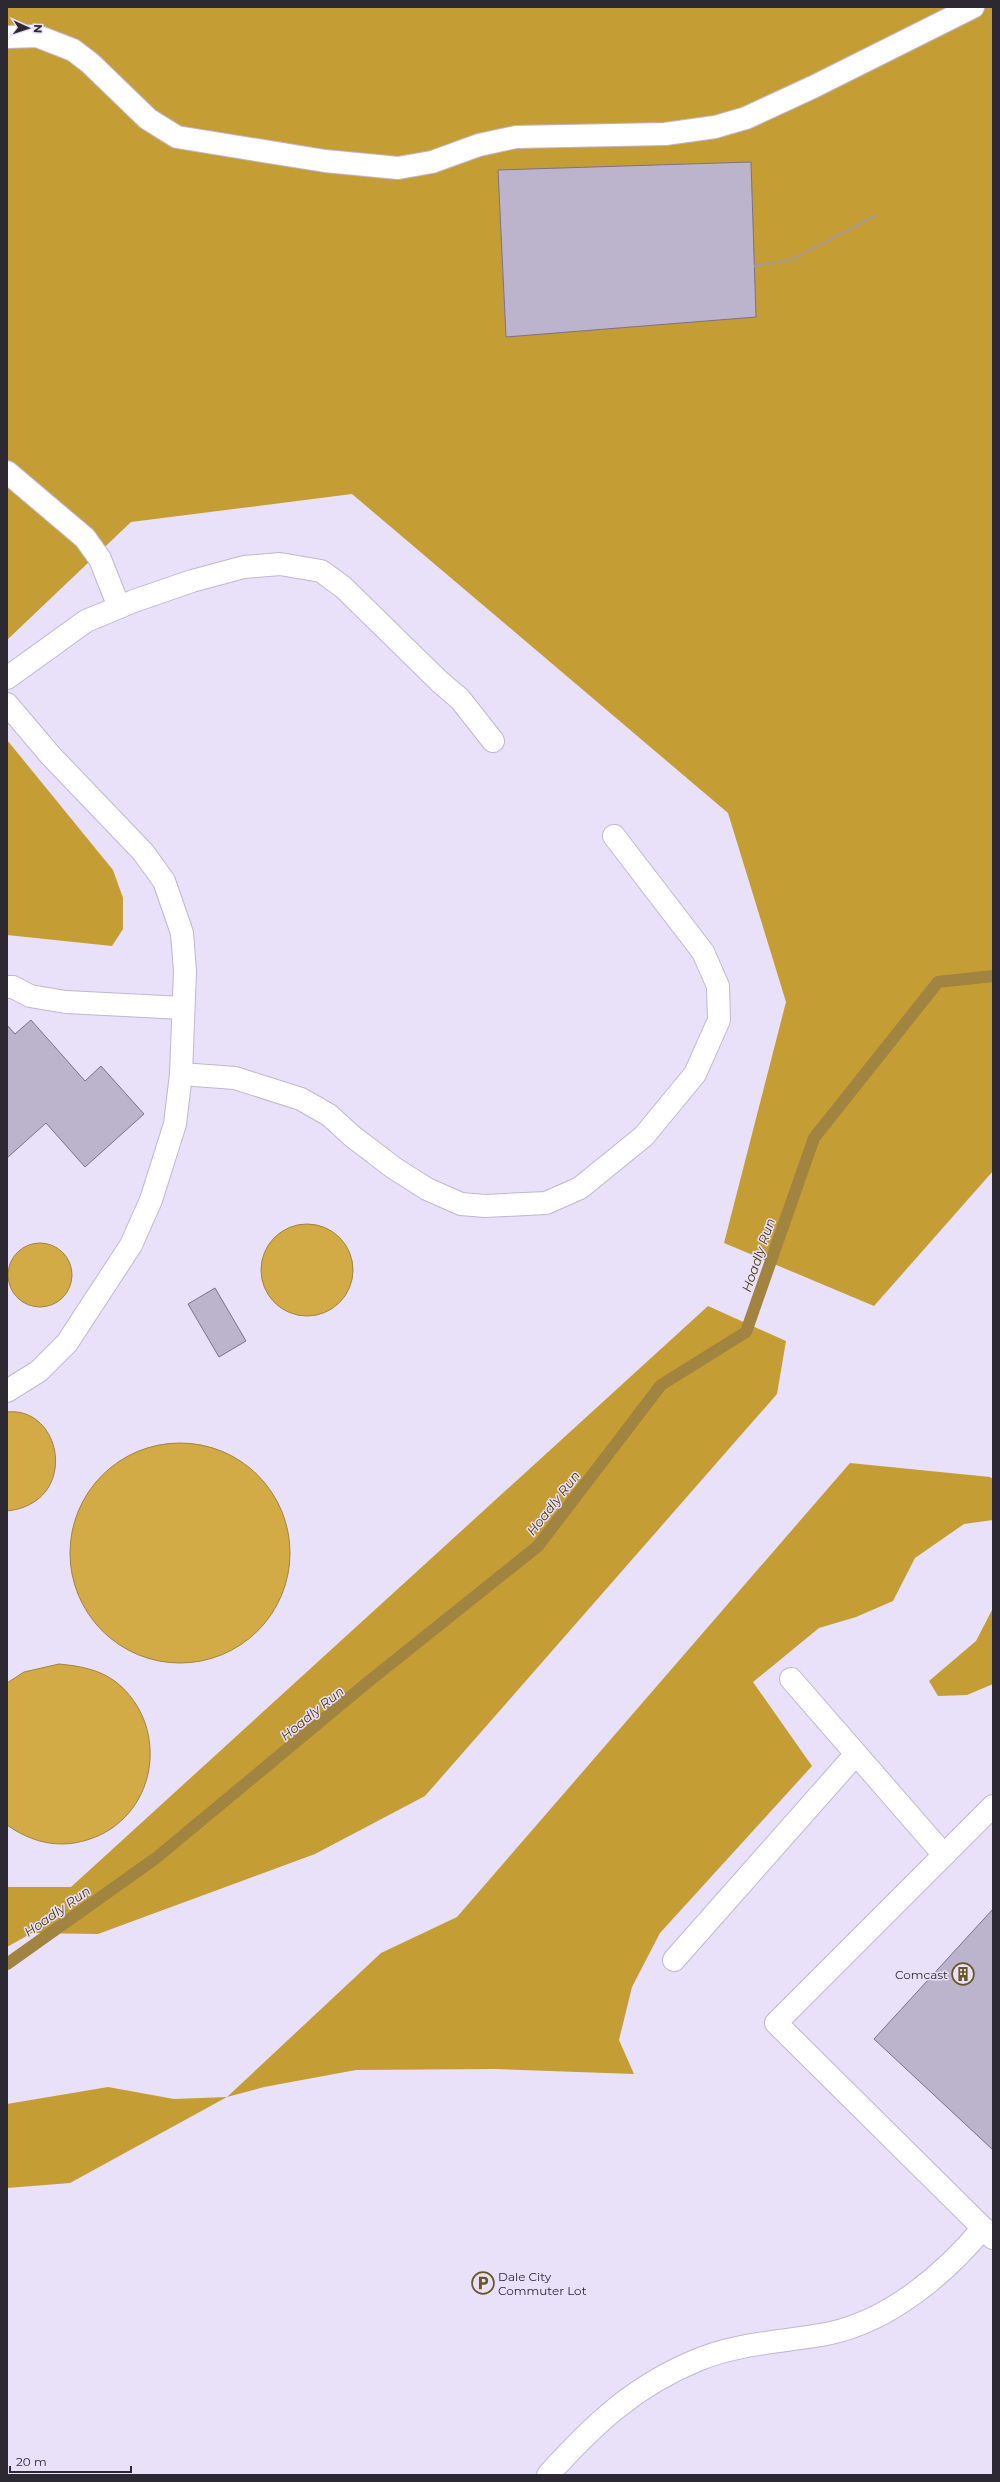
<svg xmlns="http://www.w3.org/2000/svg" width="1000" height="2482" viewBox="0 0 1000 2482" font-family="Montserrat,sans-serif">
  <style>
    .forest { fill: #c49d35 }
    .water { fill: #d2ab46; stroke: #a08440 }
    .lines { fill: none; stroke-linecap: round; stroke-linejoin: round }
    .stream { stroke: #a08440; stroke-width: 12 }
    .building { fill: #bcb4cc; stroke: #7b7289 }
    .minor-casing { stroke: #bfb6cf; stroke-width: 24 }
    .path { stroke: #9f98ac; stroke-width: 2.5; stroke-dasharray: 4 2; stroke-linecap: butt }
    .minor { stroke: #fff; stroke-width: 22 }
    .labels { text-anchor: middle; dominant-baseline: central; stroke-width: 3; stroke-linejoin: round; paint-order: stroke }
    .poi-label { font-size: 12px; fill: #2d2933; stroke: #e9e0fa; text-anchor: end }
    .water-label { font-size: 13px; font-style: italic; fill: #4a3a0f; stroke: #e9e0fa }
  </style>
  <rect width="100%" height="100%" fill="#e9e0fa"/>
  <g class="forest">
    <path d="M7 7H993V1171L874 1306 724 1243 786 1002 728 813 352 494 131 522 7 640Z"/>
    <path d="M7 740 113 870 123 898V929L112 946 7 935Z"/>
    <path d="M708 1306 786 1341 777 1394 425 1796 315 1854 98 1934 32 1933 7 1947V1887H71Z"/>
    <path d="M850 1463 990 1477 993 1479V1520L964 1524 915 1558 893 1601 856 1617 819 1628 753 1682 812 1766 660 1933 632 1987 619 2040 634 2074 495 2069 356 2070 264 2087 227 2097 70 2183 7 2188V2104L108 2087 174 2099 227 2097 381 1953 457 1917Z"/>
    <path d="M993 1608V1684L967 1695 938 1696 929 1681 976 1641Z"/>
  </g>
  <g class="water">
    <circle cx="307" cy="1270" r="46"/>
    <circle cx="40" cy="1275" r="32"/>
    <path d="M7 1412C63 1406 80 1503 7 1511Z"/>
    <circle cx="180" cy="1553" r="110"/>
    <path d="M59 1664C79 1666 99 1669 116 1682 172 1727 157 1819 87 1840 58 1849 31 1842 7 1825V1683L24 1672Z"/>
  </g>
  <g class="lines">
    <path class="stream" d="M7 1964 156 1858 368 1682 538 1546 661 1385 746 1332 814 1138 938 982 993 976"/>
  </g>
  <g class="building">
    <path d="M751 162 756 317 506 337 498 170Z"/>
    <path d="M31 1020 85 1081 101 1066 144 1114 85 1167 46 1123 7 1158V1025L15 1034Z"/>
    <path d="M215 1288 246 1341 219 1357 188 1304Z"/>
    <path d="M993 1909V2150L874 2039Z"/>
  </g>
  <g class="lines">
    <g class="minor-casing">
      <g id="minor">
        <path d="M7 37 37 36 73 50 90 63 148 119 177 137 325 161 398 168 432 162 479 145 516 137 665 134 715 127 746 118 813 87 973 7"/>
        <path d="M7 472 85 538 100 559 119 607"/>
        <path d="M7 678 86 621 134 601 192 581 244 567 280 564 321 571 343 587 440 682 460 699 493 741"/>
        <path d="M7 704 51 756 143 852 164 881 182 933 185 971 181 1074 175 1124 151 1200 131 1245 67 1343 39 1371 7 1391"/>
        <path d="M7 987H13L30 996 66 1002 183 1008"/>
        <path d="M181 1074 235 1078 301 1099 329 1115 352 1136 394 1168 427 1189 461 1204 485 1206 546 1203 580 1188 644 1136 695 1074 719 1020 718 986 703 952 614 836"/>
        <path d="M791 1679 944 1855"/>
        <path d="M993 1806 776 2023 993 2238"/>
        <path d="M674 1960 856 1754"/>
        <path d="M548 2475C594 2424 635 2385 700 2359 743 2342 787 2342 831 2333 890 2320 945 2274 983 2228"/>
      </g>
    </g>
    <path class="path" d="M754 266 791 260 877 215"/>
    <use href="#minor" class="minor"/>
  </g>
  <defs>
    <g id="building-ring" transform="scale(1.15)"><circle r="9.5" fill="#e9e0fa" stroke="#6b5725" stroke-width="1.5"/><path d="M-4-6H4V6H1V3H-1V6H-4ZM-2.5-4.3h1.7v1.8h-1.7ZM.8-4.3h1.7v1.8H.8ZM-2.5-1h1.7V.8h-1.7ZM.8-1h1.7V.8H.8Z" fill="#6b5725"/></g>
    <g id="parking-ring" transform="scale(1.15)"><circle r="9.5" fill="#e9e0fa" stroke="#6b5725" stroke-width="1.5"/><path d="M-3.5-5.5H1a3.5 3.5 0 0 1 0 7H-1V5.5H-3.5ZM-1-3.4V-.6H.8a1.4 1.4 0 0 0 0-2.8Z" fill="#6b5725"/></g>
  </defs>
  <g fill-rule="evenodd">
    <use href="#building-ring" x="963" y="1974"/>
    <use href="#parking-ring" x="483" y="2283"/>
  </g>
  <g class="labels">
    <g class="poi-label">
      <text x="948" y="1974">Comcast</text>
      <text x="498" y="2276" text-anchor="start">Dale City<tspan x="498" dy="14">Commuter Lot</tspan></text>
    </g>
    <g class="water-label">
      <text transform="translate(758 1255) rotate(-71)">Hoadly Run</text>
      <text transform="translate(553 1503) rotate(-52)">Hoadly Run</text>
      <text transform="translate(312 1713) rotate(-39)">Hoadly Run</text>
      <text transform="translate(57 1911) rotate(-35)">Hoadly Run</text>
    </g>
  </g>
  <rect width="1000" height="2482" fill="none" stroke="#2d2933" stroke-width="16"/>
  <g transform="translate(28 28) rotate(93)" stroke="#e9e0fa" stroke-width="3" paint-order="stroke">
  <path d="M0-3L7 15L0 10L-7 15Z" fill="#2d2933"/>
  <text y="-6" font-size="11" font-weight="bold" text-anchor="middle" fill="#2d2933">N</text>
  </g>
  <path d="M10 2466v6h121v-6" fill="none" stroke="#2d2933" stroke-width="2"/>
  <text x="16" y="2466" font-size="12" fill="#2d2933" stroke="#e9e0fa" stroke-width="3" paint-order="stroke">20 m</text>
</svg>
